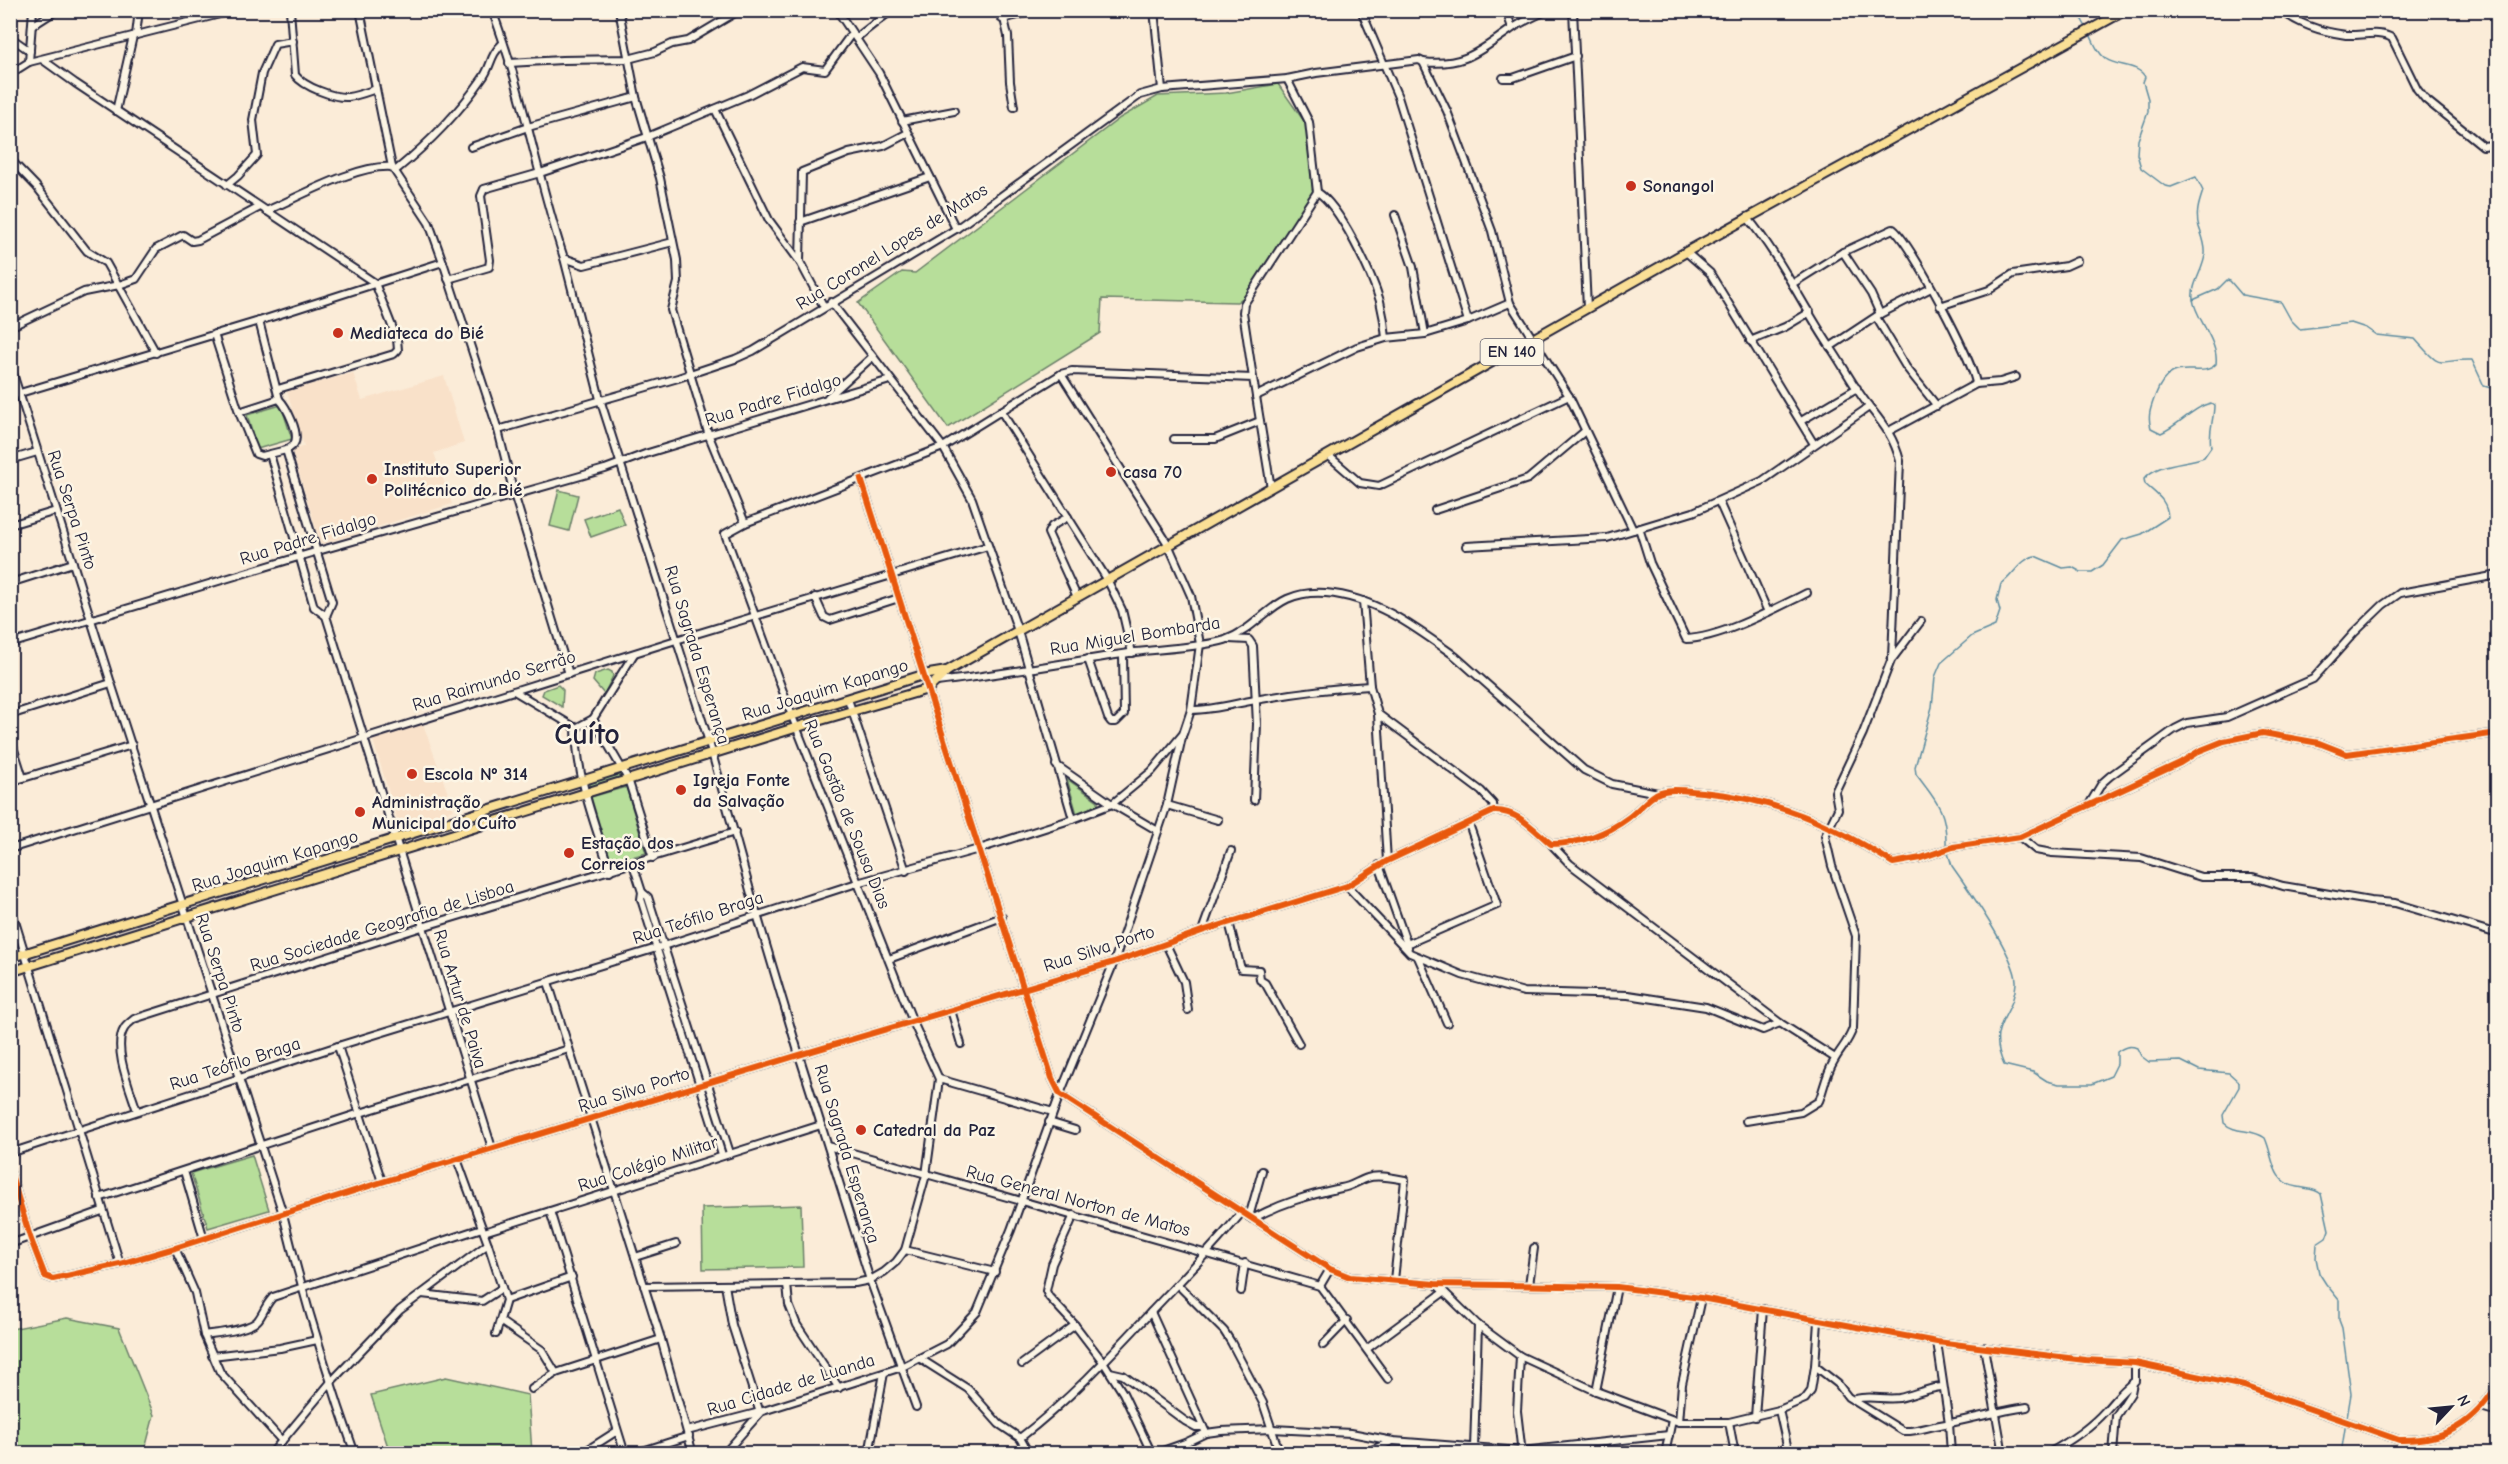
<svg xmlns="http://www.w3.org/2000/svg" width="2508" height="1464" viewBox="0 0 2508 1464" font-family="'Comic Neue',sans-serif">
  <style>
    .built { fill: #f9e1c9 }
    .green { fill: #b7de9a; stroke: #6c806a; stroke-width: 1.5 }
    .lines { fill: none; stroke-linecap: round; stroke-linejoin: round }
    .stream { stroke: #5d8ca0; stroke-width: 1.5 }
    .minor-casing { stroke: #22223b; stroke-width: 10 }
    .major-casing { stroke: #22223b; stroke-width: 12 }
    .minor { stroke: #fcf5e5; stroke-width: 6 }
    .major { stroke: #fadf96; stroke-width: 8 }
    .cycleway-casing { stroke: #fcf5e5; stroke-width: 10 }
    .cycleway { stroke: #e8590c; stroke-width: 6 }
    .poi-dot { fill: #c8321e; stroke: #fcf5e5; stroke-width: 2 }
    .labels { text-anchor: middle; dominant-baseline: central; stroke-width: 5; stroke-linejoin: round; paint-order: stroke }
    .shield { fill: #fcf5e5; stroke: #63616e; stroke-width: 1.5 }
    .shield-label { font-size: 16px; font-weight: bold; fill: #22223b }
    .poi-label { font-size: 18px; font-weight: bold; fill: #22223b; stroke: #fcf5e5; text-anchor: start }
    .street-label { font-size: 18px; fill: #22223b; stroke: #fcf5e5 }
    .town-label { font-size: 30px; font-weight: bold; fill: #22223b; stroke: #fcf5e5 }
  </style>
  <rect width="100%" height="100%" fill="#fbecd8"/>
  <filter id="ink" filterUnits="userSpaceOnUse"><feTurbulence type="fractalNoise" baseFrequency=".0167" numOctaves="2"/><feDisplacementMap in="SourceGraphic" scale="12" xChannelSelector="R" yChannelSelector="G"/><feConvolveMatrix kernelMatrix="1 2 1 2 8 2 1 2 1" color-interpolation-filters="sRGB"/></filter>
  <g filter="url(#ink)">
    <g class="built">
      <path d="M353 373 362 400 444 376 464 443 434 453 452 504 321 544 292 451 304 446 287 391Z"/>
      <path d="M423 724 454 810 399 826 373 740Z"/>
    </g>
    <g class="green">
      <path d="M1278 84 1306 124 1313 193 1245 296 1237 302 1102 299 1100 333 948 428 858 303 902 272 915 273 1120 118 1158 96 1226 93Z"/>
      <path d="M281 405 292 439 257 449 247 415Z"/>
      <path d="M559 490 578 495 569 531 550 526Z"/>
      <path d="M618 507 625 525 591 537 584 519Z"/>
      <path d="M608 670 612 672 613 676 604 694 593 681 595 674Z"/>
      <path d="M558 685 563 690 562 707 542 695 544 690Z"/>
      <path d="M617 773 620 775 619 778 593 787 590 785 592 781Z"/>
      <path d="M1067 779 1098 801V805L1077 814Z"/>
      <path d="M626 787 646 853 611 863 591 797Z"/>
      <path d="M252 1155 269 1210 208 1228 191 1173Z"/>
      <path d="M801 1205 803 1267 703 1269 702 1208Z"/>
      <path d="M67 1318 119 1328 154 1415 144 1453H11V1329Z"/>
      <path d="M446 1377 528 1395 532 1453H390L371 1395Z"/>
    </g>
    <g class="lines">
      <g class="stream">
        <path d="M2086 27 2082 20 2088 10"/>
        <path d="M2193 300 2218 289 2227 280 2230 281 2242 295 2281 302 2291 320 2300 329 2351 323 2366 328 2376 335 2415 339C2445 373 2434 359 2472 360L2484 386 2498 390"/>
        <path d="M1946 845C1947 810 1936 801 1916 774L1915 767 1932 707 1935 677 1941 663 1972 636 1995 626 2000 611 1997 600 2001 584C2013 576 2020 559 2035 556L2063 568 2072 567 2081 572H2092L2103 565 2122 540 2142 534 2168 517C2167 500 2157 495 2145 484L2144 479C2158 462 2185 464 2204 457L2211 447C2208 432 2214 420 2214 405L2211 403C2193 407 2178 426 2161 433L2151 428C2147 416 2151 407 2155 396 2172 351 2199 382 2216 364 2219 341 2195 318 2193 299 2191 284 2204 269 2205 254 2206 245 2202 236 2199 227 2195 214 2199 203 2203 191L2196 177 2171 187 2165 186 2141 168 2137 154 2138 140 2148 112V99L2143 82 2145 77C2138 64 2118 67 2106 59 2098 53 2094 43 2090 34"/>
        <path d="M1948 853 1952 866C1967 887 2018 960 2016 983 2014 1019 1985 1023 2004 1065L2033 1072 2047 1081 2059 1084H2092L2111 1076 2117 1064V1052C2124 1047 2129 1045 2137 1048L2141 1056 2149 1062 2181 1061 2199 1070 2229 1073 2239 1082V1087L2223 1115 2224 1123C2235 1134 2252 1128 2265 1138 2274 1158 2271 1183 2298 1187 2306 1189 2315 1188 2321 1194L2329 1230 2326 1238 2317 1244 2316 1258 2319 1273 2326 1284 2339 1300V1320L2342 1328 2351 1394 2347 1418"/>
        <path d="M2341 1454 2346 1422"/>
      </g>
      <g class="minor-casing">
        <g id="minor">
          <path d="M290 10 295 75C304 87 334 98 348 97 357 96 367 92 376 89"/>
          <path d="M360 10 392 167"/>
          <path d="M492 10C523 91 537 177 564 258L584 265 673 242"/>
          <path d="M619 10 636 97 660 178 677 260 678 282 671 310 709 436 745 523"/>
          <path d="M837 10 879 73 956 229"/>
          <path d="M1002 10 1008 36 1010 82 1014 107"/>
          <path d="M1154 10 1162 89"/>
          <path d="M1361 10 1398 97 1468 321"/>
          <path d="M1506 10 1512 28"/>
          <path d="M1573 10 1587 308"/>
          <path d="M2281 10C2299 25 2324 32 2346 35 2361 36 2379 30 2392 38L2417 89 2425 99 2483 146 2491 145 2498 137"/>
          <path d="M1002 19 1039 10"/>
          <path d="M32 26 57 10"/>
          <path d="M136 35 139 10"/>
          <path d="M10 37 30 51"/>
          <path d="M856 38 892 10"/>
          <path d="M43 60 75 83 375 283 397 339 398 350 394 354 278 389"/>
          <path d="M29 62 33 10"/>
          <path d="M1423 62C1464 67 1479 51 1510 30 1521 22 1535 16 1548 10"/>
          <path d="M509 63 562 60 628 59 655 52 672 44 688 41 740 10"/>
          <path d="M10 74 29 62 236 10"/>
          <path d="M1503 78H1513L1576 56"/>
          <path d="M715 109 769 220 800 262 824 307"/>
          <path d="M116 111 133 36"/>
          <path d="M902 121 954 111"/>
          <path d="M471 147 528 127 636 97"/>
          <path d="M10 159 36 186 87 251 106 263 156 353"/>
          <path d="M395 171C428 144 458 114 482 79 492 66 489 56 503 43"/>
          <path d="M227 185 238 176 257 155 253 120 262 73 275 44 293 41"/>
          <path d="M1317 192C1340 205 1372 275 1380 301 1383 313 1385 325 1386 338"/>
          <path d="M266 211C299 197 357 164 392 167L429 223 443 262 498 430 514 494 569 674"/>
          <path d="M1395 215 1413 267 1425 334"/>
          <path d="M800 222 930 177"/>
          <path d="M1686 252 1710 273 1814 444"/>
          <path d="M1843 252 1871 294 1880 314"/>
          <path d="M564 258 600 399 709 742 753 901 799 1055 870 1280 916 1407"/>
          <path d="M800 262 802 172 849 153 883 146 908 133"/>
          <path d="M448 279 489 267 490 260 481 196 484 189 540 173 647 137 748 95 802 67 825 70 852 33"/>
          <path d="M1792 284 1843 252 1893 229C1910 242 1974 362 1976 384L1889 431"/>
          <path d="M10 288 13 306 10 310"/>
          <path d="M831 302 943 447 972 499 1018 631 1073 819"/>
          <path d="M1940 306 1989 290 2013 274 2066 266 2077 261"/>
          <path d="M1876 317 1906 367 1937 406"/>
          <path d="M259 321 279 399"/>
          <path d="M10 327 84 292 119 285 136 279 156 249 183 235 192 241 198 240 260 207"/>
          <path d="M214 334 239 412"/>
          <path d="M1750 341 1785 327 1810 312"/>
          <path d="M1830 347 1880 314 1931 288"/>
          <path d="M10 364 111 683 283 1214C303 1295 327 1375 355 1454"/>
          <path d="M1061 374 1072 371 1253 378 1271 488"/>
          <path d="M1253 378 1243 312 1244 304 1317 192 1309 122 1287 79"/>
          <path d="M1976 384 2000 382 2016 377"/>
          <path d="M10 396 259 321 443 262"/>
          <path d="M1256 396 1357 347 1386 338 1425 334 1468 321 1510 303"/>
          <path d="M828 397 872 357"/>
          <path d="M279 399C286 406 301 434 294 444 294 445 287 450 286 450L332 602 326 616 314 607 270 454 262 456 256 454 239 412Z"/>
          <path d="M1801 421 1857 388"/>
          <path d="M498 430 678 378 735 359 753 351 956 229 1140 95 1162 89 1287 79 1316 73 1419 60 1423 62 1447 111 1492 231 1510 303 1569 396 1633 530"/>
          <path d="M1174 439H1215L1260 421"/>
          <path d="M270 454 286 450"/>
          <path d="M1329 456 1360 483 1379 486 1569 396"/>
          <path d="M10 460 37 452"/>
          <path d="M861 479 1052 1078 1060 1094 1330 1269 1350 1277 1435 1284 1617 1287 1701 1298 1937 1342 2085 1360 2135 1363 2244 1386 2399 1440C2445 1441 2474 1424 2498 1384"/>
          <path d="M1719 502 1768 612"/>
          <path d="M1435 510 1528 479 1585 431"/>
          <path d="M1068 517 1052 526 1048 533 1077 597"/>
          <path d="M10 525 56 511"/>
          <path d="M1639 528 1650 563 1686 639C1721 638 1774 609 1807 593"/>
          <path d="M1466 546 1607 538 1693 512 1762 481 1869 407"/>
          <path d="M10 583 73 563"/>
          <path d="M815 597 824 617 830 620 899 598"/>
          <path d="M1363 601 1370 686 1378 714"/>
          <path d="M326 616 492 1148"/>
          <path d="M1229 639 1249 640 1253 646 1257 724 1254 800"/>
          <path d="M10 644 318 551 605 469 648 453 890 380"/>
          <path d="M634 654 593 719 628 779 653 858"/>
          <path d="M1893 658 1921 621"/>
          <path d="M1088 659 1108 718 1111 722H1116L1124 714 1123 655"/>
          <path d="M937 682C1004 674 1069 662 1135 652 1160 649 1203 647 1225 640 1266 625 1272 589 1326 593 1375 597 1416 628 1455 656L1584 770 1612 784 1658 793"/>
          <path d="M514 691 576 728C577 780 594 822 610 871"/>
          <path d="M848 699 906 871"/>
          <path d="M1191 710C1214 710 1233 704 1255 700 1293 693 1332 688 1370 686"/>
          <path d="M10 715 111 683"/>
          <path d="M576 728 593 719"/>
          <path d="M10 737 23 778"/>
          <path d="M1056 765 1112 804 1158 831"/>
          <path d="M10 782 132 745"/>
          <path d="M2090 803 2102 783 2110 776 2175 729 2187 723 2227 717 2313 679 2354 633 2383 605 2400 593 2498 575"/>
          <path d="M1167 805 1218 820"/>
          <path d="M2020 837 2036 850 2052 853 2141 858 2201 877H2253L2283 886 2370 901 2395 903 2498 934"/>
          <path d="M1551 844 1570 864 1780 1023 1835 1058"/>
          <path d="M10 849 676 640 988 546"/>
          <path d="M1387 861 1378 714 1481 791 1493 804 1494 811"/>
          <path d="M633 864 642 892 641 899 722 1155"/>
          <path d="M1379 865 1408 947"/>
          <path d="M1347 886 1410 953 1462 975 1524 992 1628 995 1706 1007 1763 1030 1780 1023"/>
          <path d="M642 892 648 897 730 1153"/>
          <path d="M10 905 120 1264"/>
          <path d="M1229 922 1241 969 1259 970 1260 980 1265 983 1299 1044"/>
          <path d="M1202 931 1231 851"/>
          <path d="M1166 944 1184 982 1188 1010"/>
          <path d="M1407 944 1497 905 1469 824"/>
          <path d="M1418 957 1447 1023"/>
          <path d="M889 959 1002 917"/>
          <path d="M548 982 661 1339 693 1454"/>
          <path d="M951 1010 961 1044"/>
          <path d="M338 1046 382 1182"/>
          <path d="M939 1079 1053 1112"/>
          <path d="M137 1111C131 1091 112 1048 124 1029 126 1025 131 1022 134 1019L422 927 735 832"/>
          <path d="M1746 1121 1801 1112 1819 1101C1824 1088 1826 1074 1834 1061 1841 1048 1848 1043 1853 1028L1856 936 1832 866 1825 836 1838 809 1835 792 1863 733 1892 658 1900 461C1894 437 1883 424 1869 406 1855 389 1844 367 1831 348 1802 305 1781 258 1747 217"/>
          <path d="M1049 1122 1075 1130"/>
          <path d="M828 1146 1320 1286"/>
          <path d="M10 1153 338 1046 660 947 857 883 979 849 1073 819 1112 804 1152 771 1183 734 1191 710 1200 644 1191 596 1168 544 1061 374 1001 411 1107 579 1122 610 1132 653"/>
          <path d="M10 1171 30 1237 45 1276 53 1279 120 1264 175 1248 382 1182 799 1055 1114 962 1202 931 1347 886 1387 861 1494 811C1518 810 1534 830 1551 844 1578 844 1607 834 1628 818 1638 811 1646 800 1656 794 1669 787 1688 791 1702 792 1775 799 1832 824 1893 863L1921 858 1953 847 2020 837 2180 763 2199 751 2224 741 2263 733 2319 743 2347 754 2498 733"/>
          <path d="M184 1171 204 1239"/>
          <path d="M99 1198 360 1113 569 1049"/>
          <path d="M550 1211 625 1454"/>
          <path d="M1074 1215 1052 1264 1046 1291 1049 1297 1075 1325 1104 1363 1123 1393 1152 1454"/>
          <path d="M1249 1217 1262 1171"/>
          <path d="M1252 1219C1281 1203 1309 1195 1341 1188 1351 1187 1358 1181 1367 1178 1378 1174 1394 1178 1405 1180L1394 1280"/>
          <path d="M484 1232 821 1125"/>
          <path d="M10 1244 102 1211"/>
          <path d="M488 1244 506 1300 496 1334"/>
          <path d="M175 1248 195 1293 204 1335 220 1372 282 1441"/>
          <path d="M905 1250 995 1272"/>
          <path d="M635 1257 676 1244"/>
          <path d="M787 1284 789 1305 797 1325 839 1388"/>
          <path d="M1436 1284 1478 1325 1520 1356 1596 1391 1679 1422H1729L1779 1410 1805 1399 1811 1391 1815 1366 1818 1321"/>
          <path d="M1178 1285 1224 1331 1231 1342 1263 1403 1280 1454"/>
          <path d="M1529 1285 1534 1248"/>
          <path d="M644 1286 855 1283 870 1280 884 1272 896 1262 905 1250 926 1175 939 1079 913 1022 792 716 725 534 745 523 943 447 1001 411"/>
          <path d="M1320 1286 1388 1379"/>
          <path d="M1320 1286 1330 1269"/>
          <path d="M1241 1291 1245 1263"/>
          <path d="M422 1294 482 1301 502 1288"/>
          <path d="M506 1300 572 1277"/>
          <path d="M1151 1312 1206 1433"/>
          <path d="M500 1321 542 1350 556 1373"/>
          <path d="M204 1335C217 1333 250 1330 258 1320 264 1312 266 1304 273 1297L482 1228"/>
          <path d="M1937 1342 1949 1423 1951 1454"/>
          <path d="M1323 1345 1347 1320"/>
          <path d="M1984 1347 2003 1454"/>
          <path d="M1368 1348 1444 1292"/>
          <path d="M212 1356 280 1348 317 1340"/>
          <path d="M1520 1356 1517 1411 1522 1454"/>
          <path d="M919 1358 968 1389 999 1424 1020 1438 1029 1454"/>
          <path d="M1022 1364 1075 1325"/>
          <path d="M1815 1366 1838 1384 1848 1397 1903 1431C1916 1432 1927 1427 1940 1425 1969 1420 1997 1411 2027 1407"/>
          <path d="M1110 1372 1123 1375 1185 1421 1196 1427H1203"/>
          <path d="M532 1389 556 1373 661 1339"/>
          <path d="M1596 1391 1617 1287"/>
          <path d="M1855 1399C1871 1395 1883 1400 1899 1398 1914 1395 1927 1388 1942 1387"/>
          <path d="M2481 1407 2498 1412"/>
          <path d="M1779 1410 1789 1454"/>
          <path d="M1755 1417 1763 1309"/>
          <path d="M1679 1422 1682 1384 1701 1298"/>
          <path d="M1729 1422 1735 1454"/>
          <path d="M687 1431 760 1412 902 1367 947 1344 977 1312 1011 1230 1060 1094 1114 962 1167 805 1182 737"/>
          <path d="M1020 1438C1068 1401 1108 1358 1149 1314 1181 1280 1213 1248 1242 1212"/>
          <path d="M1474 1448 1478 1325"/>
          <path d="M271 1454 330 1383 400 1310 488 1244 457 1159"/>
          <path d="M581 1454 617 1431"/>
          <path d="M633 1454 689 1436"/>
          <path d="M724 1454 760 1413 732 1325 725 1285"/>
          <path d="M869 1454 884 1373"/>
          <path d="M1154 1454 1185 1443 1206 1433 1221 1431 1272 1429 1351 1433 1393 1441 1522 1451 1669 1435"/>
          <path d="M1362 1454 1393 1441"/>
          <path d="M1665 1454 1672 1420"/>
          <path d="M2047 1454C2067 1443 2089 1429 2105 1411 2116 1399 2121 1391 2135 1381V1363"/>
          <path d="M2113 1454 2116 1416 2131 1393 2133 1383"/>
        </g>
      </g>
      <g class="major-casing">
        <g id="major">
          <path d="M10 958 923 675 947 671"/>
          <path d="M10 972 814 722 928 689 947 671 1686 252 2126 10"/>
        </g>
      </g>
      <use href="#minor" class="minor"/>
      <use href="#major" class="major"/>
      <g class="cycleway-casing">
        <g id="cycleway">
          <path d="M861 479 1052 1078 1060 1094 1330 1269 1350 1277 1435 1284 1617 1287 1701 1298 1937 1342 2085 1360 2135 1363 2244 1386 2399 1440C2445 1441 2474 1424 2498 1384"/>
          <path d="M10 1171 30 1237 45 1276 53 1279 120 1264 175 1248 382 1182 799 1055 1114 962 1202 931 1347 886 1387 861 1494 811C1518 810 1534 830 1551 844 1578 844 1607 834 1628 818 1638 811 1646 800 1656 794 1669 787 1688 791 1702 792 1775 799 1832 824 1893 863L1921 858 1953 847 2020 837 2180 763 2199 751 2224 741 2263 733 2319 743 2347 754 2498 733"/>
        </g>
      </g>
      <use href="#cycleway" class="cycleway"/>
    </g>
  </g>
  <g class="poi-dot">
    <circle cx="1631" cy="186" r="6"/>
    <circle cx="338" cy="333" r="6"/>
    <circle cx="1111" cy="472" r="6"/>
    <circle cx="372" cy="479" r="6"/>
    <circle cx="412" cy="774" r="6"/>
    <circle cx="681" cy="790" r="6"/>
    <circle cx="360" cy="812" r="6"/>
    <circle cx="569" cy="853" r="6"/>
    <circle cx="861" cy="1130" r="6"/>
  </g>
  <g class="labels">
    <rect class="shield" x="1480.5" y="339" width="63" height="26" rx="4.5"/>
    <g class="shield-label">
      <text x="1512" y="352">EN 140</text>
    </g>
    <g class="poi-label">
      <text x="1643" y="186">Sonangol</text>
      <text x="350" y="333">Mediateca do Bié</text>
      <text x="384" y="469">Instituto Superior<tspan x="384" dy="21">Politécnico do Bié</tspan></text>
      <text x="1123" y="472">casa 70</text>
      <text x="424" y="774">Escola Nº 314</text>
      <text x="693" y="780">Igreja Fonte<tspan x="693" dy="21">da Salvação</tspan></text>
      <text x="372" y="802">Administração<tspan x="372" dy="21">Municipal do Cuíto</tspan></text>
      <text x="581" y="843">Estação dos<tspan x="581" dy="21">Correios</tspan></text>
      <text x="873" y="1130">Catedral da Paz</text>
    </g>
    <g class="street-label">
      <text transform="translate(892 247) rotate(-32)">Rua Coronel Lopes de Matos</text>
      <text transform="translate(773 400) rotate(-17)">Rua Padre Fidalgo</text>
      <text transform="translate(72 510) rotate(72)">Rua Serpa Pinto</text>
      <text transform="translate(308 539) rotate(-17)">Rua Padre Fidalgo</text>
      <text transform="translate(1135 636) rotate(-9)">Rua Miguel Bombarda</text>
      <text transform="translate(697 655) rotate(73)">Rua Sagrada Esperança</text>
      <text transform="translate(494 681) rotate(-17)">Rua Raimundo Serrão</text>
      <text transform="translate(825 690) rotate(-17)">Rua Joaquim Kapango</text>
      <text transform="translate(847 814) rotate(68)">Rua Gastão de Sousa Dias</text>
      <text transform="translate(275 861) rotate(-17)">Rua Joaquim Kapango</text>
      <text transform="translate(698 918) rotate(-18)">Rua Teófilo Braga</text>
      <text transform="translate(382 926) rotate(-17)">Rua Sociedade Geografia de Lisboa</text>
      <text transform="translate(1099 949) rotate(-18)">Rua Silva Porto</text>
      <text transform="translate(220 973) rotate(72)">Rua Serpa Pinto</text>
      <text transform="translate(460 999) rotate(73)">Rua Artur de Paiva</text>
      <text transform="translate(235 1064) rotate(-18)">Rua Teófilo Braga</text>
      <text transform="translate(634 1090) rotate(-17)">Rua Silva Porto</text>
      <text transform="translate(847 1154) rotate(73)">Rua Sagrada Esperança</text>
      <text transform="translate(648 1164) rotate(-18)">Rua Colégio Militar</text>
      <text transform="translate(1078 1201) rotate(15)">Rua General Norton de Matos</text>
      <text transform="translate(791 1385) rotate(-17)">Rua Cidade de Luanda</text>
    </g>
    <g class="town-label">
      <text x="587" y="734">Cuíto</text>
    </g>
  </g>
  <rect width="2508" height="1464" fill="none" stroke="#fcf5e5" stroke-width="36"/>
  <rect x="18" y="18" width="2472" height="1428" fill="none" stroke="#22223b" stroke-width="2" filter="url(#ink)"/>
  <g transform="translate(2451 1407) rotate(64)" stroke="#fcf5e5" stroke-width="4.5" paint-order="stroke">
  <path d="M0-4.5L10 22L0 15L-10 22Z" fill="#22223b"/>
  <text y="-9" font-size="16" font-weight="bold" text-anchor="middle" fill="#22223b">N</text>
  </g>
</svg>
